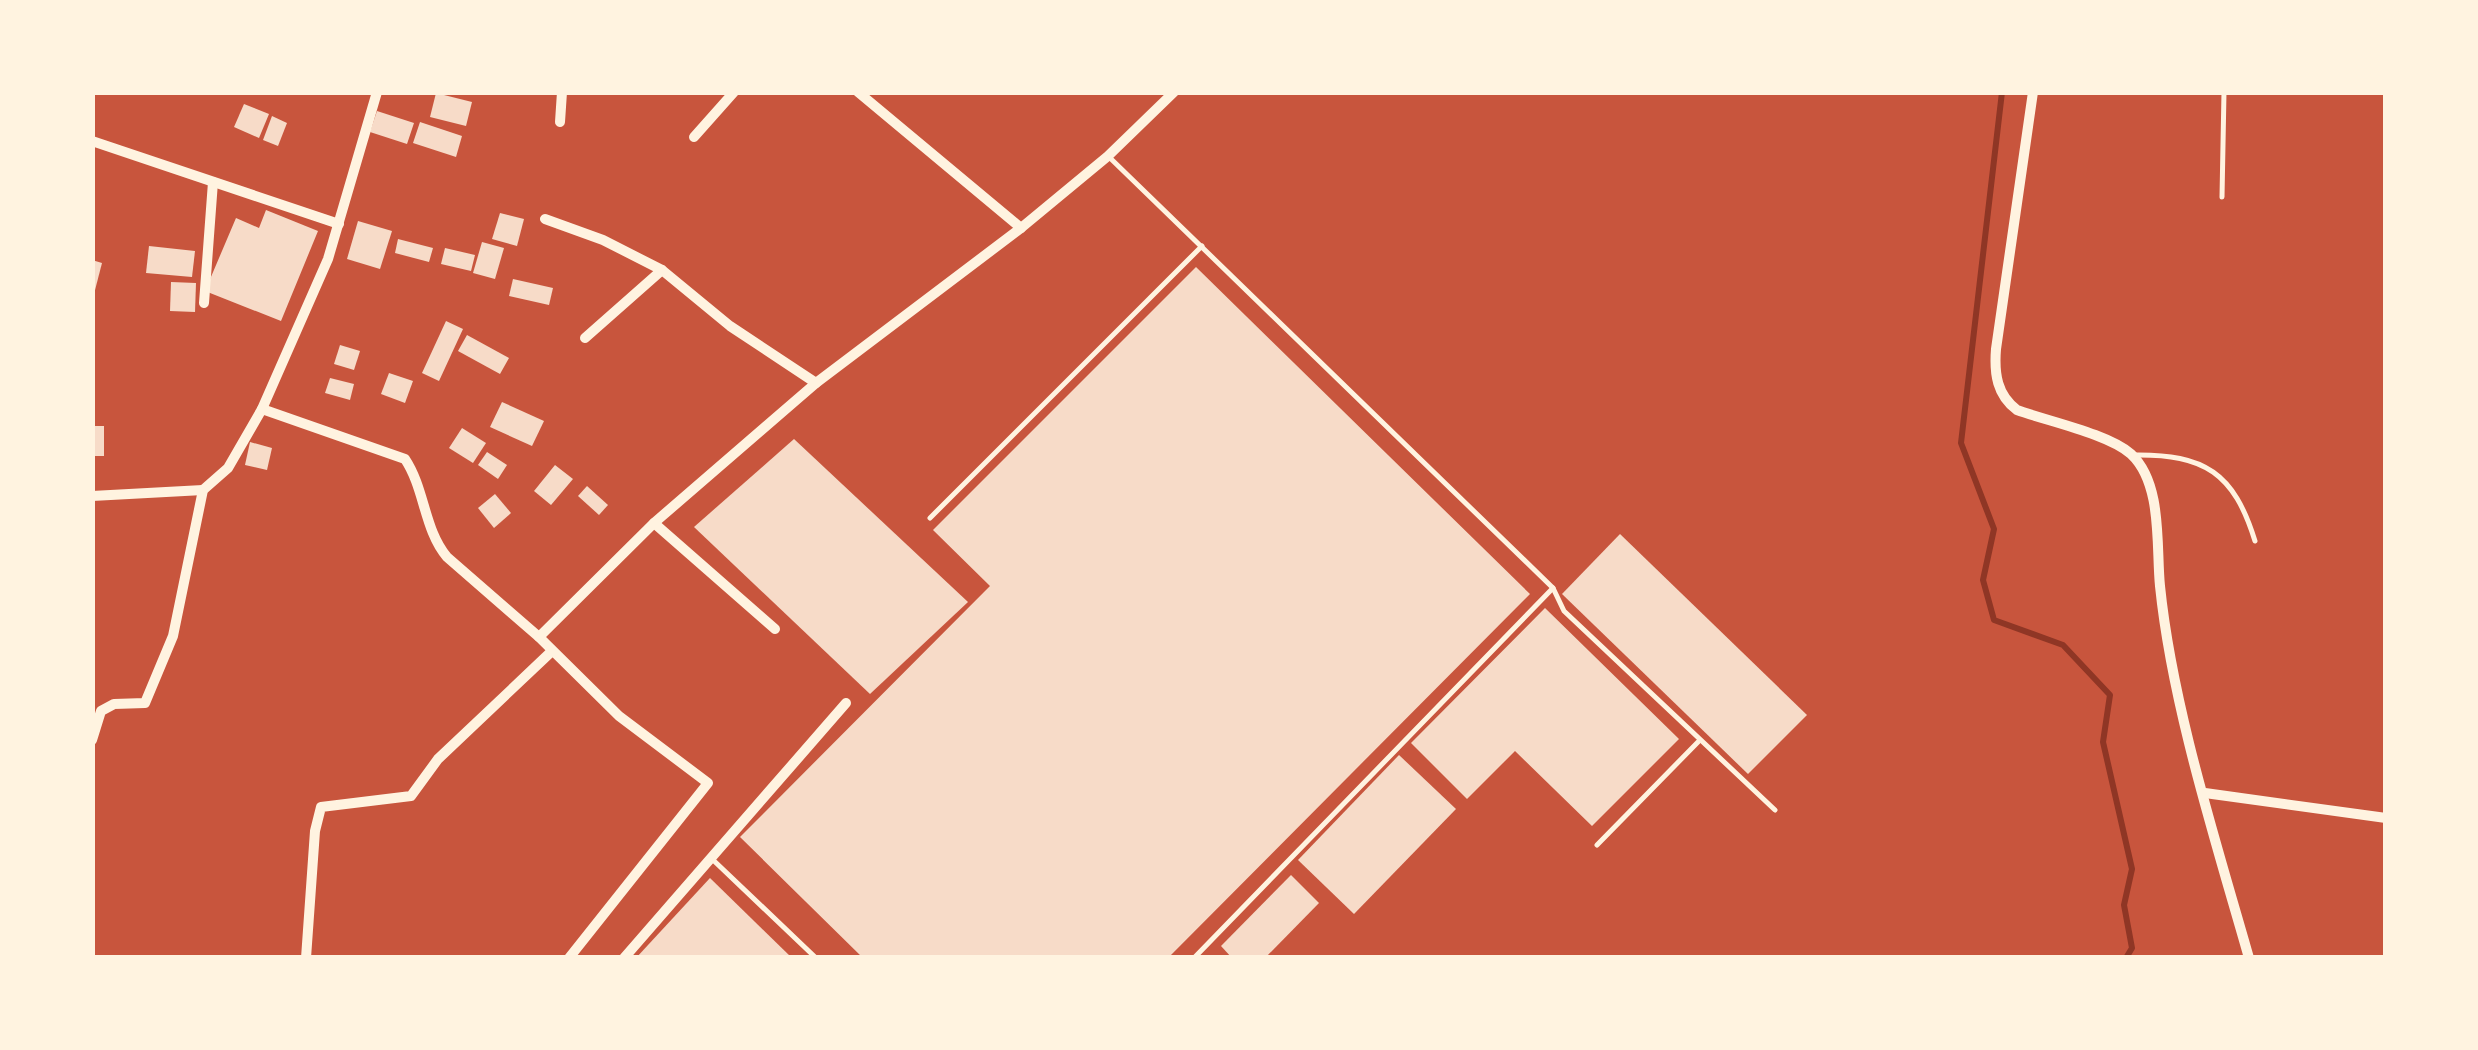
<svg xmlns="http://www.w3.org/2000/svg" width="2478" height="1050" viewBox="0 0 2478 1050" font-family="'Fira Sans',sans-serif">
  <style>
    .lines { fill: none; stroke-linecap: round; stroke-linejoin: round }
    .stream { stroke: #8f3625; stroke-width: 6 }
    .building { fill: #f7dbc8 }
    .service { stroke: #fff3e0; stroke-width: 5 }
    .minor { stroke: #fff3e0; stroke-width: 10 }
  </style>
  <rect width="100%" height="100%" fill="#c8553d"/>
  <g class="lines">
    <path class="stream" d="M2002 92 1961 443 1994 529 1983 580 1994 620 2063 645 2110 695 2103 742 2132 869 2124 905 2132 948 2126 958"/>
  </g>
  <g class="building">
    <path d="M436 93 472 102 466 126 430 117Z"/>
    <path d="M244 104 269 114 259 138 234 127Z"/>
    <path d="M377 111 414 123 407 144 370 132Z"/>
    <path d="M272 116 287 123 278 146 263 140Z"/>
    <path d="M420 122 462 136 456 157 413 143Z"/>
    <path d="M266 210 318 231 281 321 205 291 236 218 259 228Z"/>
    <path d="M500 213 524 219 517 246 492 239Z"/>
    <path d="M358 221 392 231 380 269 347 259Z"/>
    <path d="M398 239 433 248 429 262 395 253Z"/>
    <path d="M482 242 504 248 495 279 473 273Z"/>
    <path d="M149 246 195 251 192 277 146 273Z"/>
    <path d="M445 248 475 255 471 271 441 264Z"/>
    <path d="M92 260 102 263 94 294H92Z"/>
    <path d="M1196 267 1530 594 1168 958H863L740 837 990 586 933 530Z"/>
    <path d="M513 279 553 288 549 305 509 296Z"/>
    <path d="M171 282 196 283 195 312 170 311Z"/>
    <path d="M446 321 463 329 439 381 422 373Z"/>
    <path d="M467 335 509 358 500 374 458 351Z"/>
    <path d="M340 345 360 351 354 370 334 364Z"/>
    <path d="M389 373 413 381 405 403 381 394Z"/>
    <path d="M330 378 354 384 350 400 325 393Z"/>
    <path d="M502 402 544 421 532 446 490 427Z"/>
    <rect x="92" y="426" width="12" height="30"/>
    <path d="M462 428 486 443 473 463 449 448Z"/>
    <path d="M794 439 968 602 870 694 694 527Z"/>
    <path d="M250 442 272 448 267 470 245 465Z"/>
    <path d="M487 452 507 465 498 479 478 465Z"/>
    <path d="M555 465 573 479 551 505 534 491Z"/>
    <path d="M587 486 608 505 599 515 578 496Z"/>
    <path d="M495 494 511 513 494 528 478 508Z"/>
    <path d="M1620 534 1807 715 1748 774 1562 594Z"/>
    <path d="M1545 608 1679 739 1592 826 1515 751 1467 799 1411 743Z"/>
    <path d="M1399 755 1456 809 1354 914 1298 860Z"/>
    <path d="M1291 875 1319 903 1265 958H1232L1221 946Z"/>
    <path d="M710 878 792 958H636Z"/>
  </g>
  <g class="lines">
    <g class="service">
      <path d="M1108 156 1553 588 1564 611 1775 810"/>
      <path d="M2222 197 2224 92"/>
      <path d="M2134 455C2205 454 2234 473 2255 541"/>
      <path d="M930 518 1202 246"/>
      <path d="M1597 845 1698 742"/>
      <path d="M711 858 816 958"/>
      <path d="M1194 958 1553 588"/>
    </g>
    <g class="minor">
      <path d="M858 92 1021 228"/>
      <path d="M2033 92 1996 349C1994 374 1997 395 2017 410 2047 421 2109 434 2131 454 2163 484 2156 546 2160 586 2172 705 2216 842 2249 958"/>
      <path d="M560 122 562 92"/>
      <path d="M694 137 734 92"/>
      <path d="M92 141 339 224"/>
      <path d="M545 219 603 240 662 270 730 326 816 383"/>
      <path d="M204 303 213 182"/>
      <path d="M585 338 662 270"/>
      <path d="M262 409 405 459C425 489 424 530 447 557L539 637 619 716 708 783 569 958"/>
      <path d="M92 496 203 490"/>
      <path d="M654 523 775 629"/>
      <path d="M539 637 654 523 816 383 1021 228 1108 156 1174 92"/>
      <path d="M92 740 101 711 114 704 145 703 173 636 203 490 228 468 262 409 328 259 377 92"/>
      <path d="M2205 793 2386 818"/>
      <path d="M306 958 315 831 321 807 411 796 438 759 552 651"/>
      <path d="M624 958 846 703"/>
    </g>
  </g>
  <rect width="2478" height="1050" fill="none" stroke="#fff3e0" stroke-width="190"/>
</svg>
